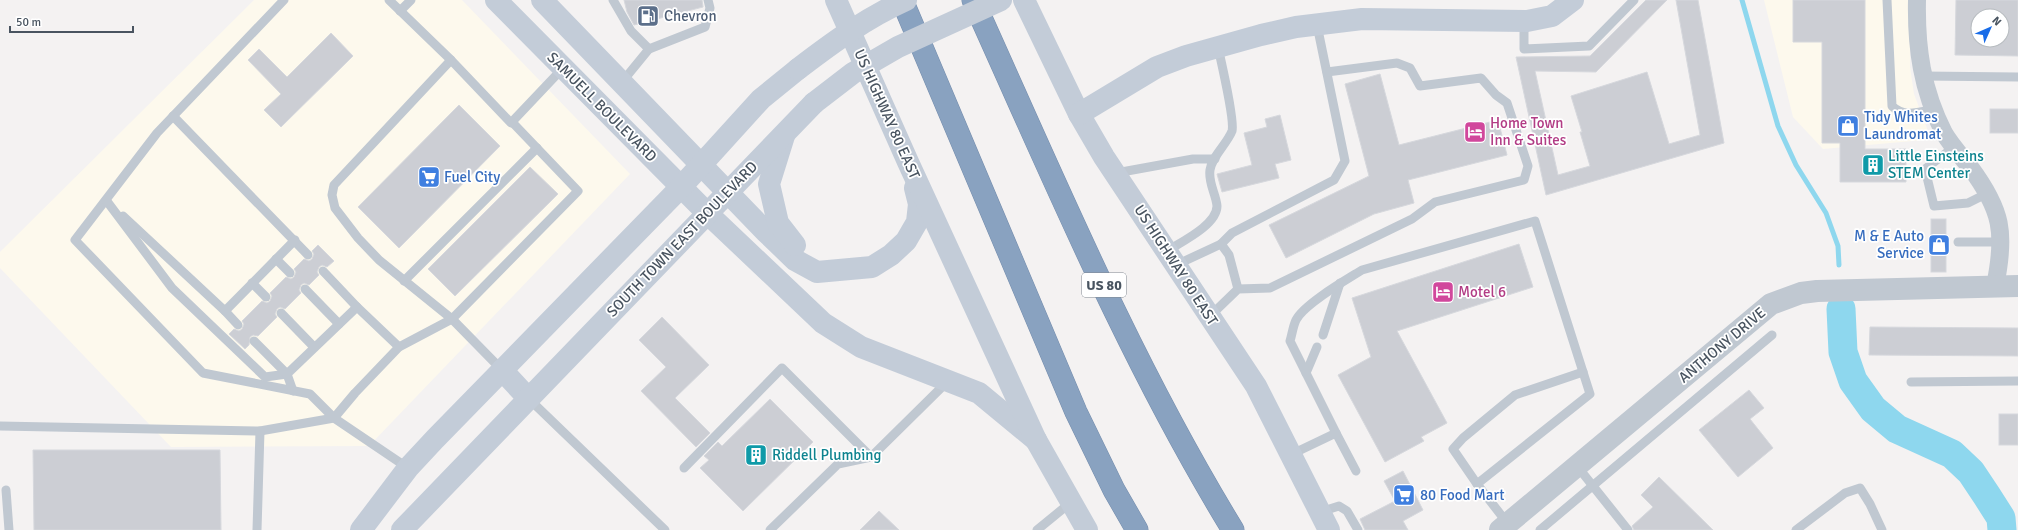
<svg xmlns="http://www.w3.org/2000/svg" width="2018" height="530" viewBox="0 0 2018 530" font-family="Signika,sans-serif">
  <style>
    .commercial { fill: #fdf9ed }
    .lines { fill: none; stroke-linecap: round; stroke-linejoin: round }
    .stream { stroke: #8ed7ee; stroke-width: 5 }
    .river { stroke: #8ed7ee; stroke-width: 29 }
    .building { fill: #ccced4; stroke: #d6d8dd; fill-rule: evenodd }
    .motorway-casing { stroke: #758dac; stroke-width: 23 }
    .service { stroke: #c0c8d1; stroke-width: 9 }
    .minor { stroke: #c0c8d1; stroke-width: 18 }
    .tertiary { stroke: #c0c8d1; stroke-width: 22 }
    .secondary { stroke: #c3ccd8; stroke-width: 22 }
    .motorway { stroke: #89a2c0; stroke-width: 22 }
    .secondary-bridge { stroke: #c3ccd8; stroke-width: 22 }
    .labels { text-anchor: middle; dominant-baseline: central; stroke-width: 3.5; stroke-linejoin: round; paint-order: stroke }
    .shield { fill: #fff; stroke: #808790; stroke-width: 1 }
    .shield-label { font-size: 14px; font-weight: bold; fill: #495460 }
    .service-label { font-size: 15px; fill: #4e5e75; stroke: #fff; text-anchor: start }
    .street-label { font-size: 15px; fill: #495460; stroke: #fff }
    .shop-label { font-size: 15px; fill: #366cbe; stroke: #fff; text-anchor: start }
    .hotel-label { font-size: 15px; fill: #b23c85; stroke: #fff; text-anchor: start }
    .culture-label { font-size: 15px; fill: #0d838f; stroke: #fff; text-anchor: start }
  </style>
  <rect width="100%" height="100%" fill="#f4f2f2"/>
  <g class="commercial">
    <path d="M254 0H462L630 174 369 446 171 447 0 268V252Z"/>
    <path d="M1764 0H1910V67L1914 94 1928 131 1935 139 1823 149 1793 117Z"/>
  </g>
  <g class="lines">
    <path class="stream" d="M1742 0 1778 126 1796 165 1826 213 1838 246 1839 265"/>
    <path class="river" d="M1841 309 1843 352 1853 381 1873 409 1897 429 1952 454 1971 472 1987 496 2001 518 2002 530"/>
  </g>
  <g class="building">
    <path d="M624 0H702L703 7 634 25 627 12Z"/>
    <path d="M1646 0H1667L1596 72 1535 71 1558 175 1590 166 1580 132H1582L1571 96 1647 72 1669 144 1700 135 1676 0H1698L1724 143 1546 195 1516 57 1590 56Z"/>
    <path d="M1793 0H1865V149H1906V182H1840V143H1822V42H1793Z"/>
    <path d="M1956 0H2018V56L1955 55ZM1978 16H2002V40H1978Z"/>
    <path d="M331 33 353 56 281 127 264 110 281 94 248 60 259 49 287 77Z"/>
    <path d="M1380 74 1399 145 1498 120 1507 155 1408 180 1414 203 1374 214 1286 258 1269 225 1369 176 1345 84Z"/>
    <path d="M459 105 500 146 399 248 358 207Z"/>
    <rect x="1990" y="109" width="28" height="24"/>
    <path d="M1280 115 1291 160 1275 164 1279 178 1222 192 1217 174 1252 165 1244 133 1267 127 1265 119Z"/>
    <path d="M530 167 558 194 455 296 428 269Z"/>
    <rect x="1931" y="219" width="15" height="53"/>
    <path d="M1519 244 1533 287 1397 331 1447 423 1421 437 1424 441 1385 462 1338 375 1371 357 1352 298Z"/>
    <path d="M318 245 334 261 327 267 322 265 319 267 317 272 319 275 309 285 304 283 301 285 299 290 301 293 285 309 280 307 277 309 275 314 277 317 258 336 253 335 250 337 249 345 245 349 229 334 234 329 239 331 242 329 244 324 242 321 262 301 267 303 270 301 272 296 270 293 286 277 291 279 294 277 296 272 294 269 304 259 309 261 312 259 314 254 312 251Z"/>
    <path d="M662 317 709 365 675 398 710 433 696 447 641 391 666 367 639 340Z"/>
    <path d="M1870 327 2018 328V356L1869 355Z"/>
    <path d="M1749 390 1764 408 1750 419 1773 448 1738 477 1699 430Z"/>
    <path d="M770 399 813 442 743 511 700 468 709 460 704 456 718 442 722 446Z"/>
    <rect x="1999" y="414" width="19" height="31"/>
    <path d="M33 450H220L221 530H34Z"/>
    <path d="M1403 471 1423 510 1403 521 1408 530H1365L1360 519 1395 501 1384 481Z"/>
    <path d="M1659 477 1713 530H1634L1632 526 1653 507 1641 495Z"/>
    <path d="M879 511 899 530H860Z"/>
  </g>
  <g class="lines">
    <g class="motorway-casing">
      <g id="motorway">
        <path d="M902 0 1076 412 1114 490 1137 530"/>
        <path d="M973 0C1054 179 1130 362 1233 530"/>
      </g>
    </g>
    <g class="service">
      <path d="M284 0 157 133 75 240 203 373 310 394 334 418 408 468"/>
      <path d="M389 0 451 60 511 123 563 68"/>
      <path d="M613 0 631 31 649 49"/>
      <path d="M1887 0 1892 106C1904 118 1919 112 1934 109"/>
      <path d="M400 11 411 0"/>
      <path d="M1524 21V49L1589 46 1634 0"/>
      <path d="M451 60 334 185 332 195 335 208 358 238 379 260 452 319 502 370"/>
      <path d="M1923 76 2018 77"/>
      <path d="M622 82 649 49 705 27 710 8 708 0"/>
      <path d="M173 116 308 255"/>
      <path d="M1954 147 1925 169 1934 206 1968 203 1988 193"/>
      <path d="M1116 173 1193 159H1215"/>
      <path d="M106 200 172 288 265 377 287 374 357 307 399 347"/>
      <path d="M123 216 225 311"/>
      <path d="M1958 242H2000"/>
      <path d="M1221 244 1229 255 1238 289"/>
      <path d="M1167 251C1181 242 1217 225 1217 206 1216 194 1208 183 1210 170 1212 156 1227 144 1232 131 1235 120 1221 61 1218 47"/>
      <path d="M276 259 290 273"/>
      <path d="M1176 265 1221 244 1232 233 1334 180 1345 161 1317 25"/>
      <path d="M323 271 357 307"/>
      <path d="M404 281 537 148"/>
      <path d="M252 283 266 297"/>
      <path d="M305 289 339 324"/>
      <path d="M281 313 314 347"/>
      <path d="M1209 317 1238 289 1270 288 1412 219 1435 202 1524 180 1528 166 1507 103 1496 95 1481 78 1420 86 1410 68 1397 63 1327 72"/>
      <path d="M238 325 225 311 295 240"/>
      <path d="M1323 335 1340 283"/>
      <path d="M254 341 287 374 293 391"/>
      <path d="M1306 373 1317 347"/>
      <path d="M1911 382 2018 381"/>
      <path d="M528 398 665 530"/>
      <path d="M0 426 260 431 334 418 355 393 399 347 452 319 578 191 512 122"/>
      <path d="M1336 433 1356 471"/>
      <path d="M1290 455 1336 433 1290 341C1292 335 1293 326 1296 320 1304 304 1346 280 1362 270L1535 221 1590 394 1477 484 1508 524"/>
      <path d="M1577 466 1628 530"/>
      <path d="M684 468 782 368 871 457"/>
      <path d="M1477 484 1453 449 1463 438 1515 395 1583 372"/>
      <path d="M6 490 9 530"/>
      <path d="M1320 512 1339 506 1347 511 1358 530"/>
      <path d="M257 530 260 431"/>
      <path d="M770 530 838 464 871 457 948 381"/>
      <path d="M1037 530 1070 503"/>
      <path d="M1540 530 1772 335"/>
      <path d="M1796 530 1845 493 1860 488 1870 504 1882 530"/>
    </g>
    <path class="minor" d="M1917 0C1916 48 1922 90 1944 133 1951 145 1961 156 1970 167 2002 210 2006 233 1995 286"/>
    <path class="tertiary" d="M1500 530 1771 304 1801 293 1817 291 2018 286"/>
    <g class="secondary">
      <path d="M496 0 708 214 823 323 861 347 979 393 1036 440"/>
      <path d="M542 0 766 232 795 260 817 272 872 267 891 255 906 241 917 222 919 204 915 188"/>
      <path d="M836 0 908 162 1036 440 1087 530"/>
      <path d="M1024 0 1079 114 1104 157 1256 386 1329 530"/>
      <path d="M1079 114 1157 67 1186 56 1261 35 1296 27 1362 19 1527 21 1552 16 1573 0"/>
      <path d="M784 136 769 184 778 223 795 245"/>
      <path d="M502 370 528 398"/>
      <path d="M361 530 408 468 435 439 681 187 761 99 798 69"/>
      <path d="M402 530 814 103"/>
    </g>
    <use href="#motorway" class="motorway"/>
    <g class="secondary-bridge">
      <path d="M798 69C832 43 866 18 906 0"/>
      <path d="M814 103 853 73 898 47 1001 0"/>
    </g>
  </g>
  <defs>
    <g id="fuel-square" transform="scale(1.15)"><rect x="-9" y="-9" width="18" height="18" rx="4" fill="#5c6f8a" stroke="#fff"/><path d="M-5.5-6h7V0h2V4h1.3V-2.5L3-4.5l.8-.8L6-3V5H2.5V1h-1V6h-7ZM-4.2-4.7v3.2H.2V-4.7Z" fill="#fff"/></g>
    <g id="shop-square" transform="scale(1.15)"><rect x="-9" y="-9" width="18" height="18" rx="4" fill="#3f7fe0" stroke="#fff"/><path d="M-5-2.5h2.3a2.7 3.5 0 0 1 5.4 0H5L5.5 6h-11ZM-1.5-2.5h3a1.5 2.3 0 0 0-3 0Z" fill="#fff"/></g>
    <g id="hotel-square" transform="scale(1.15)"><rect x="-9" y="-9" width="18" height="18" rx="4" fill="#d1479c" stroke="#fff"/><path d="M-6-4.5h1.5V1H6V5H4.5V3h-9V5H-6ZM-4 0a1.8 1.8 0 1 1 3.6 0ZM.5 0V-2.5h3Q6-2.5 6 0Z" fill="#fff"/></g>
    <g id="building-square" transform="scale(1.15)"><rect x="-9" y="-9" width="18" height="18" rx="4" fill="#0f9aa8" stroke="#fff"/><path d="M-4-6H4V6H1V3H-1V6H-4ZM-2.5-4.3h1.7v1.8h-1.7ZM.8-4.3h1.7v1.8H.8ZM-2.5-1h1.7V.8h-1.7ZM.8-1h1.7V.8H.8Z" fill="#fff"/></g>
    <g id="supermarket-square" transform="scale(1.15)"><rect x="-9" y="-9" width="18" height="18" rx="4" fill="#3f7fe0" stroke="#fff"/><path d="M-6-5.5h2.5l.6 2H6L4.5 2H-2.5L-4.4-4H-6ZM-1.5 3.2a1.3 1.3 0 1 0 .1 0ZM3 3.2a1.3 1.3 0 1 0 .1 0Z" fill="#fff"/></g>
  </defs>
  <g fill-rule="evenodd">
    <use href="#fuel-square" x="648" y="16"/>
    <use href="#shop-square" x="1848" y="126"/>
    <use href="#hotel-square" x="1475" y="132"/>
    <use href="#building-square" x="1873" y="165"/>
    <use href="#supermarket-square" x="429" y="177"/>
    <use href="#shop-square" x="1939" y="245"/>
    <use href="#hotel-square" x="1443" y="292"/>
    <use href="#building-square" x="756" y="455"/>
    <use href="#supermarket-square" x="1404" y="495"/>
  </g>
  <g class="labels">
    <rect class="shield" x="1082" y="273" width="44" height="24" rx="3"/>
    <g class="shield-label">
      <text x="1104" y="285">US 80</text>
    </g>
    <g class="service-label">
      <text x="664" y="16">Chevron</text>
    </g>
    <g class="street-label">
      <text transform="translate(602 107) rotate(45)">SAMUELL BOULEVARD</text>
      <text transform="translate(887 114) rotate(66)">US HIGHWAY 80 EAST</text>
      <text transform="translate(682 239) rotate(-46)">SOUTH TOWN EAST BOULEVARD</text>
      <text transform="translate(1176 265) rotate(57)">US HIGHWAY 80 EAST</text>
      <text transform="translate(1722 345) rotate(-40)">ANTHONY DRIVE</text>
    </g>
    <g class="shop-label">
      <text x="1864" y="117">Tidy Whites<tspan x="1864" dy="17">Laundromat</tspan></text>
      <text x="444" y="177">Fuel City</text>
      <text x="1924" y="236" text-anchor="end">M &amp; E Auto<tspan x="1924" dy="17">Service</tspan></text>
      <text x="1420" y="495">80 Food Mart</text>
    </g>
    <g class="hotel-label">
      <text x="1490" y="123">Home Town<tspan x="1490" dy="17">Inn &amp; Suites</tspan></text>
      <text x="1458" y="292">Motel 6</text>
    </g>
    <g class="culture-label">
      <text x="1888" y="156">Little Einsteins<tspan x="1888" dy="17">STEM Center</tspan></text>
      <text x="772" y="455">Riddell Plumbing</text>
    </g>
  </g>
  <g transform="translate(1990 28) rotate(45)"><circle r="19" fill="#ffffff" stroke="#b6bbbf"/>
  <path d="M0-3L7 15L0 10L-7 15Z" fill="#186ce8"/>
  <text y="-6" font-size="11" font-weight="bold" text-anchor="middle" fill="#495460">N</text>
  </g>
  <path d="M10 26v6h123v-6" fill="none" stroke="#495460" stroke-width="2"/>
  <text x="16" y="26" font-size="12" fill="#495460" stroke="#ffffff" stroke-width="3" paint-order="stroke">50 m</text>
</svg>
